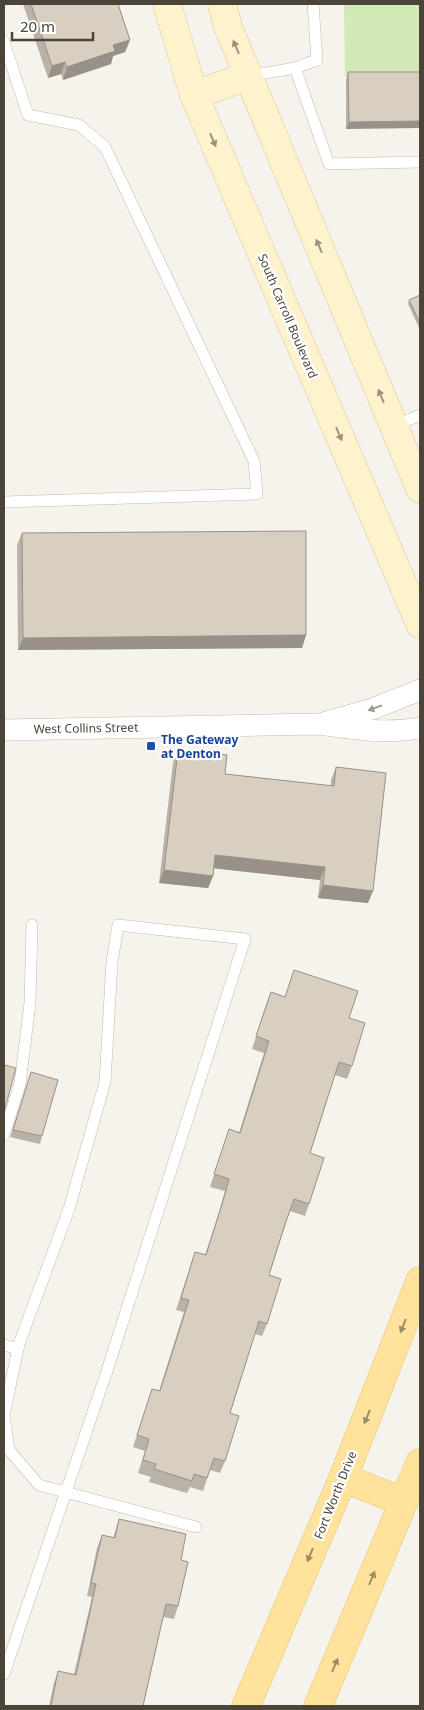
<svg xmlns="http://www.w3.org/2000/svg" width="424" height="1710" viewBox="0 0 424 1710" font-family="'Noto Sans',sans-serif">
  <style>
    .green { fill: #d2eab5 }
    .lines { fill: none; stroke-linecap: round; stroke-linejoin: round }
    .lane-casing { stroke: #c2bbae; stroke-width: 12 }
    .street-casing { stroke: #c2bbae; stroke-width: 22 }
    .secondary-casing { stroke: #d6c79b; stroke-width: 29 }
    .primary-casing { stroke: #e6c16a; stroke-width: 29 }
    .lane { stroke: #fff; stroke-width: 11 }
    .street { stroke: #fff; stroke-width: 21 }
    .secondary { stroke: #fff3cd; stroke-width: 28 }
    .primary { stroke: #ffe39c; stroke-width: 28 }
    .wall { fill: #bab2a6 }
    .shaded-wall { fill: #979187 }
    .building { fill: #d8cfc1; stroke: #979187 }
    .oneway { fill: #9c937c }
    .oneway2 { fill: #9c9892 }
    .oneway3 { fill: #9c8c66 }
    .transit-dot { fill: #1a4fb4; stroke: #fff; stroke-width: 2 }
    .labels { text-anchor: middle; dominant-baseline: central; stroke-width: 4.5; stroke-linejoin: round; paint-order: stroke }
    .street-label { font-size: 12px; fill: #4b4439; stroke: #fff }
    .transit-label { font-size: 12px; font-weight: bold; fill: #164399; stroke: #fff; text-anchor: start }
  </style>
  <rect width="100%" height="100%" fill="#f6f3ec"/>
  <path class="green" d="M344 4H420V75L345 76Z"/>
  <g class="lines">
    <g class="lane-casing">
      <g id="lane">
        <path d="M4 42 28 115 79 125 105 147 254 461 257 494 4 502"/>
        <path d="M295 68 329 164 420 162"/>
        <path d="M248 76 295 68 317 60 313 4"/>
        <path d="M394 426 420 415"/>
        <path d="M4 1134 20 1084 30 1003 32 925"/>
        <path d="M4 1345 18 1349"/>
        <path d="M4 1674 107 1371 245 939 118 925 112 962 105 1082 69 1209 19 1344 4 1415 9 1450 39 1485 196 1527"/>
      </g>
    </g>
    <g class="street-casing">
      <g id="street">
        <path d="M326 722 372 709 420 690"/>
        <path d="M4 730 319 724C353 729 386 734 420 728"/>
      </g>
    </g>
    <g class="secondary-casing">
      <g id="secondary">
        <path d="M167 4 194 95 420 624"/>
        <path d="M222 4 228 27 420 489"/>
        <path d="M194 95 248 76"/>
      </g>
    </g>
    <g class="primary-casing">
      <g id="primary">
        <path d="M343 1478 404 1502"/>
        <path d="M246 1706 343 1478 420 1281"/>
        <path d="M318 1706 420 1463"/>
      </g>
    </g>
    <use href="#lane" class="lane"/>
    <use href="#street" class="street"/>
    <use href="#secondary" class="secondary"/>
    <use href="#primary" class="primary"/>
  </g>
  <g class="wall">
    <path d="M23 4H118L130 40 125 52 113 56 111 64 63 80 61 74 48 78Z"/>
    <path d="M348 72H420L346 129V80Z"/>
    <path d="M420 295V330L408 304 409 300Z"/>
    <path d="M22 533 306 635 302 648 18 650 17 545Z"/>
    <path d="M178 750 225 774 331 786V780L336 767 368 903 318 898 320 880 214 868 213 876 208 888 159 883 173 762Z"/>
    <path d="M294 970 349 1018 352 1066 347 1079 335 1075 310 1153 309 1204 305 1216 290 1211 269 1275 267 1324 262 1336 255 1334 230 1413 225 1461 220 1473 210 1470 203 1491 190 1487 187 1493 149 1482 151 1477 138 1473 145 1451 133 1447 152 1389 159 1391 184 1312 176 1310 195 1252 205 1255 218 1216 225 1191 210 1187 229 1129 239 1133 264 1053 252 1049 266 1005 271 992 285 997Z"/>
    <path d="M31 1072 42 1136 40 1144 10 1137Z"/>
    <path d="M119 1519 181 1560 178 1606 174 1619 163 1617 143 1706H49L54 1683 58 1671 74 1674 92 1597 87 1596 97 1548 102 1535 113 1538Z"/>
  </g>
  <g class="shaded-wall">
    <path d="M130 40 125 52 113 56 111 64 63 80 67 67 113 45Z"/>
    <path d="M65 62 61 74 48 78 52 66Z"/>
    <path d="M420 121V128L346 129 349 122Z"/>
    <path d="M306 635 302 648 18 650 23 638Z"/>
    <path d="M215 855 325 867 320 880 211 868Z"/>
    <path d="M164 870 213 876 208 888 159 883Z"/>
    <path d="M323 885 373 891 368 903 318 898Z"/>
  </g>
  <g class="building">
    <path d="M31 4H118L130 40 113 45 115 51 67 67 65 62 52 66Z"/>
    <path d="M348 72H420V121L349 122Z"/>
    <path d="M420 295V323L409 300Z"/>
    <path d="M306 531V635L23 638 22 533Z"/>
    <path d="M178 750 227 755 225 774 334 786 336 767 386 773 373 891 323 885 325 867 215 855 213 876 164 870Z"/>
    <path d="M294 970 358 991 349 1018 365 1023 352 1066 339 1062 310 1153 324 1158 309 1204 294 1199 285 1224 269 1275 281 1279 267 1324 259 1321 230 1413 239 1416 225 1461 214 1458 207 1478 194 1474 192 1481 154 1469 156 1464 143 1460 149 1439 137 1435 152 1389 160 1391 189 1300 181 1298 195 1252 206 1255 222 1204 229 1179 214 1174 229 1129 240 1133 269 1041 256 1036 271 992 285 997Z"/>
    <path d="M4 1065 16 1068 4 1112Z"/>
    <path d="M31 1072 58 1080 42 1136 13 1130Z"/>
    <path d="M119 1519 186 1534 181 1560 188 1562 178 1606 166 1604 143 1706H51L58 1671 76 1675 96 1584 91 1583 102 1535 115 1538Z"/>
  </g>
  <defs><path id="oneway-solid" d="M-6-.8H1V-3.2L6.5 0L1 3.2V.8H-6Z" transform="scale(1.25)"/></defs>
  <g class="oneway">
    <use href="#oneway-solid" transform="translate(236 47) rotate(-113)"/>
    <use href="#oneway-solid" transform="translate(213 140) rotate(67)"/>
    <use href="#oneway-solid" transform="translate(319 246) rotate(-113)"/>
    <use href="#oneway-solid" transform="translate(381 396) rotate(-113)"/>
    <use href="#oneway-solid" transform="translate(339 434) rotate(67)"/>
  </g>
  <use class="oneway2" href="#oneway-solid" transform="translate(375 708) rotate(160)"/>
  <g class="oneway3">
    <use href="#oneway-solid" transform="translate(403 1326) rotate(111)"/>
    <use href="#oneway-solid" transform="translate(367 1417) rotate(112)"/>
    <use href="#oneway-solid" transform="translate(310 1555) rotate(113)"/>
    <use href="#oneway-solid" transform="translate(372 1578) rotate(-67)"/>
    <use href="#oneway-solid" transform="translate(335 1665) rotate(-67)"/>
  </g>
  <rect class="transit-dot" x="146" y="741" width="10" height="10" rx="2.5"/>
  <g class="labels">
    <g class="street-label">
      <text transform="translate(288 316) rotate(67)">South Carroll Boulevard</text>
      <text transform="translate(86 728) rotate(-1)">West Collins Street</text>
      <text transform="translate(335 1495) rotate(-68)">Fort Worth Drive</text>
    </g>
    <g class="transit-label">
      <text x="161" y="739">The Gateway<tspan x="161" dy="14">at Denton</tspan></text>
    </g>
  </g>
  <rect width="424" height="1710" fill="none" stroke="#4b4439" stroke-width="10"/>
  <path d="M12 32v8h81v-8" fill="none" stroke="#4b4439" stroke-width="2.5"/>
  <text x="20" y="32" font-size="15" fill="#4b4439" stroke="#ffffff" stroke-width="4" paint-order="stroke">20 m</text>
</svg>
